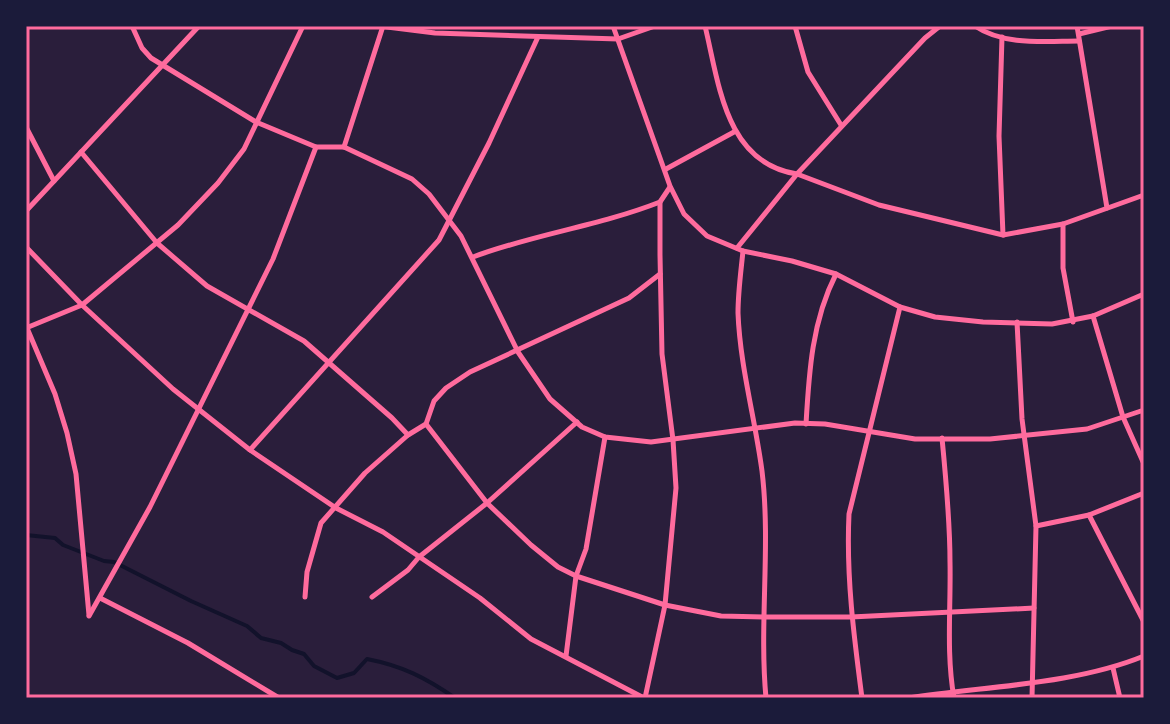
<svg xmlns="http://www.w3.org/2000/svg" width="1170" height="724" viewBox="0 0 1170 724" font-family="'Asap Condensed',sans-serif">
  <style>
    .green { fill: #2a1e3b }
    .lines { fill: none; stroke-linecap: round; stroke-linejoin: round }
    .stream { stroke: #12122b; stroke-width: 4 }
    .minor { stroke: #ff6b9d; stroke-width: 5 }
    .neatline { fill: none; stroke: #ff6b9d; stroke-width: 3 }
  </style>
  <rect width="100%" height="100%" fill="#1b1b3a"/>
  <rect class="green" x="26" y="26" width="1118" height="672"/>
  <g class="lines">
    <path class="stream" d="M26 535 55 538 63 545 104 561 114 562 191 601 247 626 261 638 281 643 292 650 304 654 314 666 337 678 354 673 367 659C403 666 426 678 455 698"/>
    <g class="minor">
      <path d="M132 26 142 48 151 58 256 122 316 147H344L412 179 429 194 461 236 518 352 550 399 582 427 605 437 651 442 795 423 825 424 915 439H990L1087 429 1144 410"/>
      <path d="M379 26 435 33 618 39 655 26"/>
      <path d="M613 26 670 186 684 214 707 236 743 251 792 261 836 274 900 307 935 317 983 322 1052 324 1093 316 1144 294"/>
      <path d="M705 26C719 83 725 163 797 174L879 205 1003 235 1063 224 1144 195"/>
      <path d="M795 26 808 72 841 125"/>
      <path d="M975 26C1004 46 1046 41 1079 41"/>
      <path d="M1077 26 1107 208"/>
      <path d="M1079 34 1112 26"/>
      <path d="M1002 37 999 136 1003 235"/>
      <path d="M26 127 54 181"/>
      <path d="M344 147 383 26"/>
      <path d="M81 152 157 243 207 286 304 341 392 418 408 435"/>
      <path d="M666 169 734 132"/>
      <path d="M26 211 199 26"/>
      <path d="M1063 224V268L1073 322"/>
      <path d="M26 247 82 305 173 389 250 450 336 508 383 532 480 598 531 639 644 698"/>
      <path d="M737 248 797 174 925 38 940 26"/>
      <path d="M743 251C741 271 738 292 738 313 740 366 755 418 762 471 771 546 759 623 766 698"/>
      <path d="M473 257C534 234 599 226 660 202"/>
      <path d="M1093 316 1123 417 1144 464"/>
      <path d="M1017 322 1022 419 1036 526 1032 698"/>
      <path d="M26 328 82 305 178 225 218 183 244 149 303 26"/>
      <path d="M27 328 55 394 67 433 76 474 89 615"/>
      <path d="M426 424 487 503 531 545 558 567 576 576 665 605 721 616 766 617H851L1034 608"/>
      <path d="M806 424C809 372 812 321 836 274"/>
      <path d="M942 438C946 479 950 520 950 562 951 607 946 653 954 698"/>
      <path d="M250 450 439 240 489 143 538 37"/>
      <path d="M1089 515 1144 622"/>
      <path d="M1036 526 1089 515 1144 493"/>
      <path d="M305 597 307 572 321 523 365 473 408 435 426 424 434 401 446 388 470 372 629 298 660 274"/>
      <path d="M372 597 408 570 419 557 487 503 577 422"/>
      <path d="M100 598 188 643 279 698"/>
      <path d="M89 616 150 507 273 259 316 147"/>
      <path d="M566 656 576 576 586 549 605 437"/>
      <path d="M1113 668 1120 698"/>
      <path d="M645 698 665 605 676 488 673 440 662 354 660 255V202L670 187"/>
      <path d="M862 698C854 637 846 576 849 514L900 307"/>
      <path d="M909 698C985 686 1073 685 1144 656"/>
    </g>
  </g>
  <rect width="1170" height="724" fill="none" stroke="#1b1b3a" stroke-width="56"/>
  <rect x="28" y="28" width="1114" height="668" class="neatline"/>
</svg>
